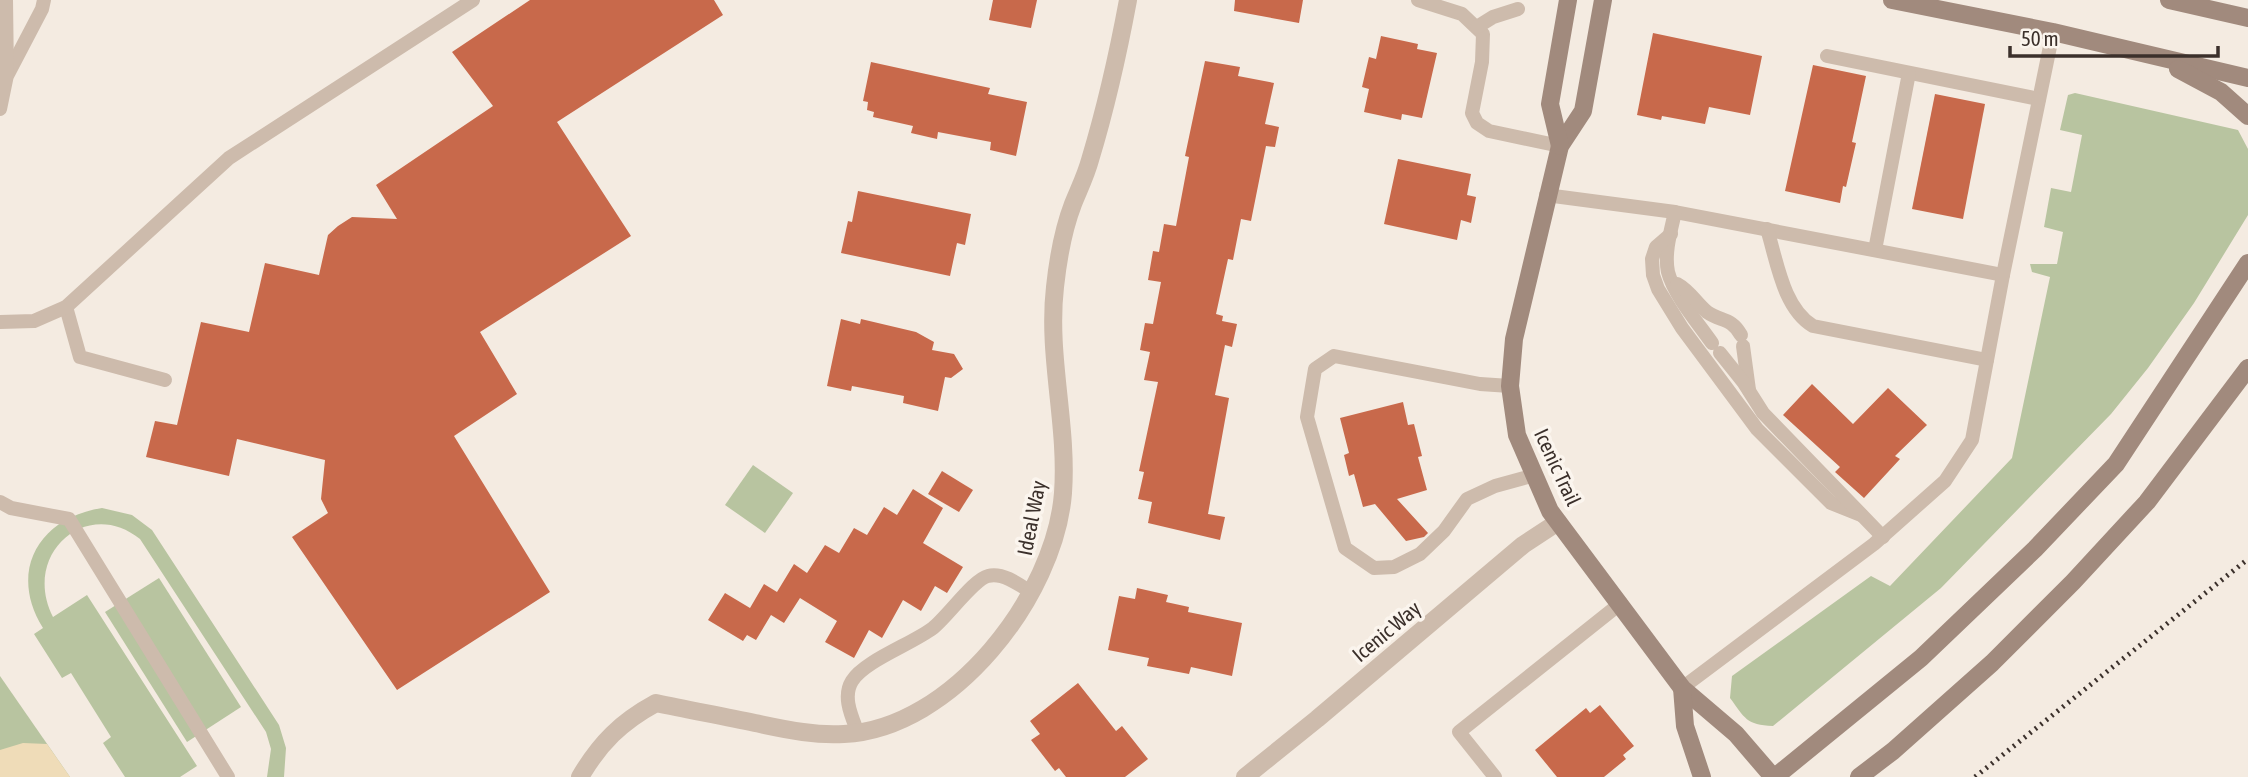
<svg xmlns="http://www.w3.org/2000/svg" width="2248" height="777" viewBox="0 0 2248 777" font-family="'Asap Condensed',sans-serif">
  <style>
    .green { fill: #b8c4a0 }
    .sand { fill: #efdcb8 }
    .building { fill: #c8694b }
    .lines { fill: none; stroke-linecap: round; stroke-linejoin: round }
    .lane { stroke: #cdbbac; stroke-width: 14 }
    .street { stroke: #cdbbac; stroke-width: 18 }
    .secondary { stroke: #a18a7d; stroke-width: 18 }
    .rail { stroke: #3b302b; stroke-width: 5; stroke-dasharray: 2 5; stroke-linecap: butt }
    .labels { text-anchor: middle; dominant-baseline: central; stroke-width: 7; stroke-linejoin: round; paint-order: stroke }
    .street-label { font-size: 21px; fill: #3b302b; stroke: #fbf5ee }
  </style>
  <rect width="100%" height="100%" fill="#f4ebe1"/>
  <g class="green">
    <path d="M2075 93 2238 130 2248 149V215L2194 303 2148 368 2111 414 1941 588 1773 726C1746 725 1745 718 1730 698L1732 676 1871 576 1890 586 2012 458 2050 277 2032 272 2030 264H2057L2063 232 2044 227 2051 188 2071 192 2082 135 2060 130 2068 95Z"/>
    <path d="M753 465 793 493 765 533 725 505Z"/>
    <path d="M102 508 132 515 152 530 279 725 286 748 284 777H267L271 749 266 732 140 539C87 496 21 554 53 617L87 595 197 766 180 777H125L103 743 111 737 71 673 62 678 34 634 43 628C8 572 38 518 102 508Z"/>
    <path d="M159 578 241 707 187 742 105 612Z"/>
    <path d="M0 676 70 777H0Z"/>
  </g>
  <path class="sand" d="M23 743 47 744 70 777H0V750Z"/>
  <g class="building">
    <path d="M530 0H714L723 15 557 122 631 236 480 332 517 394 454 436 550 592 397 690 292 537 328 513 321 499 325 460 237 439 229 476 146 457 155 421 177 425 201 322 249 332 265 263 319 275 328 235 338 226 352 217 397 219 376 185 493 106 452 52Z"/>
    <path d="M993 0H1037L1031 28 989 20Z"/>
    <path d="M1235 0H1303L1299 23 1234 11Z"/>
    <path d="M1653 33 1762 56 1750 115 1709 107 1705 124 1662 116 1661 120 1637 115Z"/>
    <path d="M1381 36 1418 44 1417 49 1437 53 1422 118 1402 114 1401 120 1364 112 1369 89 1362 87 1369 57 1376 59Z"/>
    <path d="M1205 61 1240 67 1238 76 1274 83 1265 124 1279 127 1275 147 1266 146 1251 221 1241 219 1233 260 1228 259 1216 314 1223 316 1222 321 1237 324 1232 347 1225 345 1215 395 1229 398 1208 514 1225 517 1220 540 1148 523 1152 502 1138 499 1144 472 1139 471 1158 382 1144 380 1150 352 1140 350 1145 323 1153 324 1161 282 1148 280 1153 251 1159 252 1164 224 1176 226 1189 157 1185 156Z"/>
    <path d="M871 62 990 88 988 94 1027 102 1016 156 990 150 991 142 938 132 937 139 911 133 913 126 873 117 874 112 867 110 868 102 863 101Z"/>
    <path d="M1813 65 1866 76 1852 142 1856 143 1846 187 1843 186 1840 203 1785 191Z"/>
    <path d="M1935 94 1985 104 1963 219 1912 209Z"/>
    <path d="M1398 159 1471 174 1467 195 1476 197 1471 223 1461 220 1457 240 1384 224Z"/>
    <path d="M858 191 971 214 965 245 957 243 950 276 841 253 848 221 852 222Z"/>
    <path d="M841 319 860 324 861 319 916 332 934 342 932 350 954 354 963 369 951 378 945 377 938 411 903 403 904 396 852 386 851 391 827 386Z"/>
    <path d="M1812 384 1853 424 1888 388 1927 425 1895 456 1900 459 1864 498 1835 472 1840 467 1783 415Z"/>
    <path d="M1403 402 1408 425 1414 424 1422 456 1418 457 1427 490 1397 499 1428 533 1424 537 1406 541 1375 504 1363 507 1354 474 1349 476 1344 455 1349 453 1340 418Z"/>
    <path d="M942 471 973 490 959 512 928 494Z"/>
    <path d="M913 489 943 508 923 543 963 567 947 593 935 586 921 611 903 600 882 638 869 630 854 658 825 642 837 621 800 598 784 623 771 615 756 640 747 635 743 641 708 620 725 593 750 608 764 584 777 592 794 564 807 573 825 545 839 553 854 528 867 535 884 507 897 515Z"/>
    <path d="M1137 588 1168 595 1166 602 1189 607 1188 612 1242 623 1232 676 1191 667 1189 674 1147 666 1149 658 1108 650 1119 596 1135 599Z"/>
    <path d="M1078 683 1116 731 1122 726 1148 759 1125 777H1066L1059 768 1055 771 1031 740 1040 734 1030 721Z"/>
    <path d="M1600 705 1634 746 1623 755 1626 759 1604 777H1557L1535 750 1586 708 1590 713Z"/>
  </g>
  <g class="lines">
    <g class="lane">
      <path d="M1418 0 1462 14 1483 34 1482 62 1472 113 1477 123 1489 131 1560 146"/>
      <path d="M1477 27 1493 17 1518 9"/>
      <path d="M1827 56 2039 99"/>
      <path d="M8 74 42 9 44 0"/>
      <path d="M0 109 7 75 6 0"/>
      <path d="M1546 195 1675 212 2003 275"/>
      <path d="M1675 212C1671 230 1664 253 1668 272 1674 295 1698 323 1712 343"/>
      <path d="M1767 229C1777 261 1783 308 1813 326L1987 360"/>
      <path d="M1671 234 1656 247 1652 259 1653 275 1658 289 1682 328 1757 429 1831 503 1861 515"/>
      <path d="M1875 250 1909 73"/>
      <path d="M1677 284C1690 291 1696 303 1707 312 1721 322 1731 317 1741 335"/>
      <path d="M66 307 80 357 165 380"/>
      <path d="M0 322 34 321 66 307 229 158 473 0"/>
      <path d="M1743 346 1749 390"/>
      <path d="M1720 353 1744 383 1763 413 1883 537"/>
      <path d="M1510 386 1480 384 1334 356 1315 369 1307 417 1345 548 1374 568 1394 567 1420 554 1444 531 1467 499 1495 486 1535 475"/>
      <path d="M0 502 11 508 69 519 228 777"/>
      <path d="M1682 688 1874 544 1945 481 1972 440 2003 275 2053 32"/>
      <path d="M858 733C852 717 842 697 852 681 864 661 912 644 933 628 948 616 974 579 988 576 1003 572 1020 585 1032 593"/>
      <path d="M1495 777 1459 732 1621 603"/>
    </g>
    <g class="street">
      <path d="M580 777C600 743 621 722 656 703 689 710 722 716 755 723 784 729 814 736 844 734 952 729 1055 596 1063 493 1068 424 1047 356 1055 287 1058 259 1063 230 1073 204 1079 189 1086 175 1090 160 1106 107 1118 54 1128 0"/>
      <path d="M1245 777 1317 719 1523 545 1558 522"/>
    </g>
    <g class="secondary">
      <path d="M1603 0 1583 111 1560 146 1514 339 1510 386 1517 435 1550 511 1682 688 1736 734 1773 777"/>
      <path d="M1892 0 2053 32 2248 78"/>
      <path d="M2169 0 2248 18"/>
      <path d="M2178 69 2221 92 2248 116"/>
      <path d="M1560 146 1550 104 1568 0"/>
      <path d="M1682 688 1685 726 1702 777"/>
      <path d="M1775 777 1921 658 2035 549 2116 464 2248 263"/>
      <path d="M1859 777 1893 751 1992 663 2073 582 2147 502 2248 368"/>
    </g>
    <path class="rail" d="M1975 777 2248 559"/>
  </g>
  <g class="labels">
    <g class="street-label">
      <text transform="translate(1558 467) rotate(65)">Icenic Trail</text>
      <text transform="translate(1031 518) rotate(-79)">Ideal Way</text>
      <text transform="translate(1386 631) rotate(-40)">Icenic Way</text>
    </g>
  </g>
  <path d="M2010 46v10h208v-10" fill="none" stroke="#3b302b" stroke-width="3.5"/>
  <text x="2021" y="46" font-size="21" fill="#3b302b" stroke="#fbf5ee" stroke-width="5" paint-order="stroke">50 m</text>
</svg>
